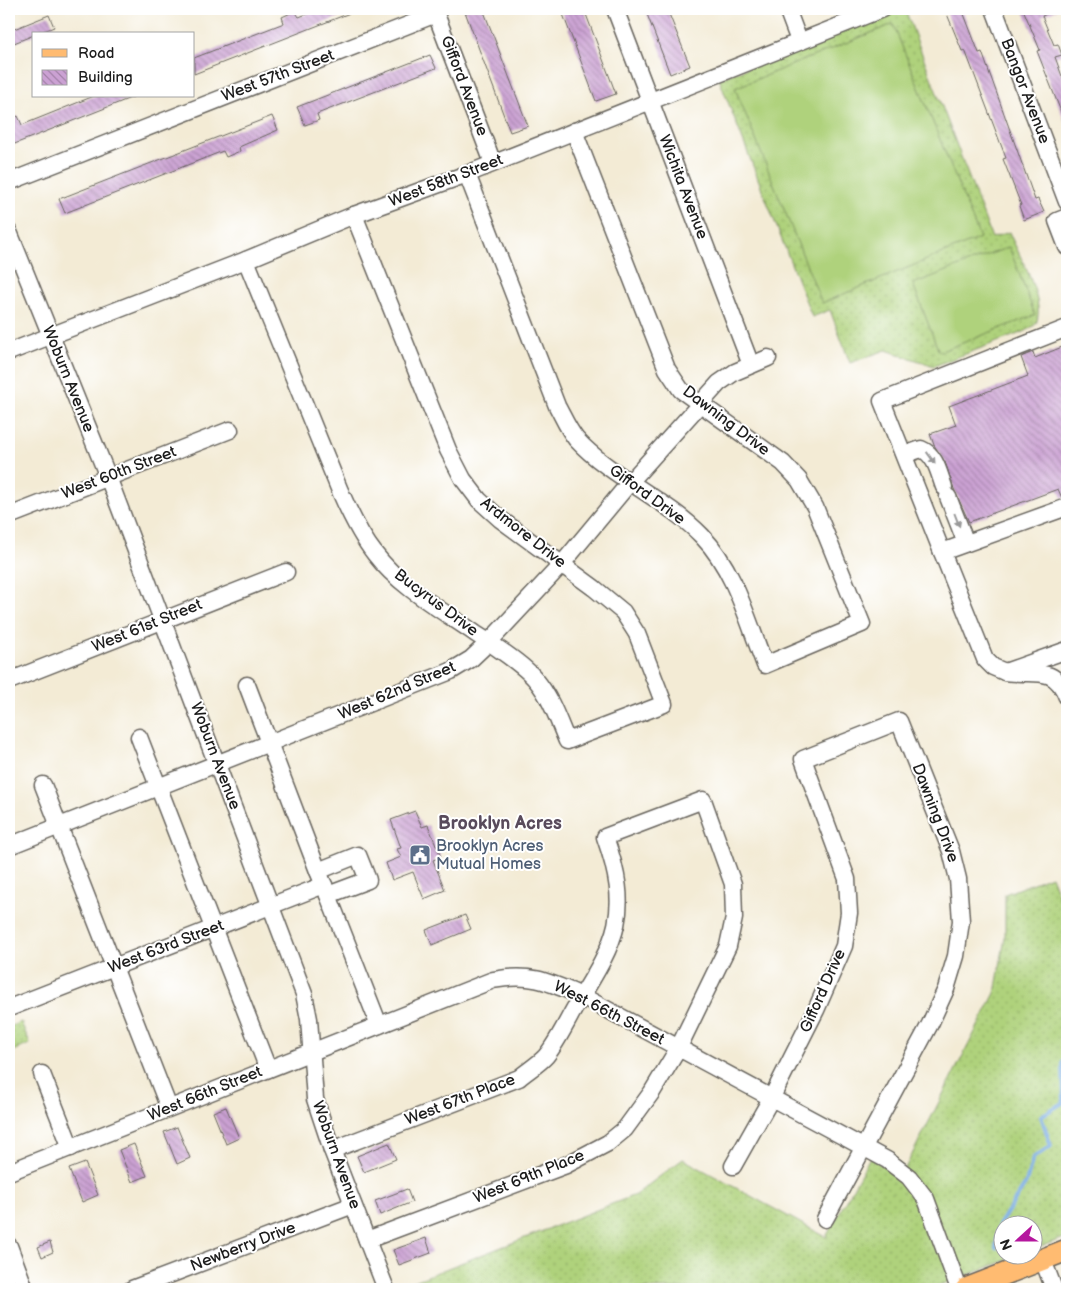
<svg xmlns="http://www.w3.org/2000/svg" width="1076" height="1298" viewBox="0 0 1076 1298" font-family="'Balsamiq Sans',sans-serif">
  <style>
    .grass { fill: url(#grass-dots); stroke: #66774c }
    .garden { fill: #afd27c; stroke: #66774c }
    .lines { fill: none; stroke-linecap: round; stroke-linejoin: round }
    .stream { stroke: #77aae3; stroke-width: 4 }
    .building { fill: url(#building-back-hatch) }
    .minor-casing { stroke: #67645d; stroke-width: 19 }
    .major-casing { stroke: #67645d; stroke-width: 24 }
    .minor { stroke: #fff; stroke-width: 16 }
    .major { stroke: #ffbb71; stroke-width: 21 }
    .oneway { fill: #999 }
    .labels { text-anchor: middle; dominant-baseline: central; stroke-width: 4; stroke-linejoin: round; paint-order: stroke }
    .street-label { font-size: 16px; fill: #1c1c1c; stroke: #fff }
    .service-label { font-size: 16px; fill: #4e5e75; stroke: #fff; text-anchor: start }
    .neighbourhood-label { font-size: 18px; font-weight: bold; fill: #594b5c; stroke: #fff }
  </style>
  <defs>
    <pattern id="grass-dots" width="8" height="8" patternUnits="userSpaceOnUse" patternTransform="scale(1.25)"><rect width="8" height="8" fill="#afd27c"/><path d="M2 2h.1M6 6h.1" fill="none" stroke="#96b46b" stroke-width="1.8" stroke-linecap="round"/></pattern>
    <pattern id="building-back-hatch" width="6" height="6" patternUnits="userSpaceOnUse" patternTransform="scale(1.25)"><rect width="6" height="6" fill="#cba1d3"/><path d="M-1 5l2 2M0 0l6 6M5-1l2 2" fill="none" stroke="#a482aa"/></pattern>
  </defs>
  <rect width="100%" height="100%" fill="#fff"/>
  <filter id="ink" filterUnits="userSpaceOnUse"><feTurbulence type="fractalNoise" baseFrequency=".02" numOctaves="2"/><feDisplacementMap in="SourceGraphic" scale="10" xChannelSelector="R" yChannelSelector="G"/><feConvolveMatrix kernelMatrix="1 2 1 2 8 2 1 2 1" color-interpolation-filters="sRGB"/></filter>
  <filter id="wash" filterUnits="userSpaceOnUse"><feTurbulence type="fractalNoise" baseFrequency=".0096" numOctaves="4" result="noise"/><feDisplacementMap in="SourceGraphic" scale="20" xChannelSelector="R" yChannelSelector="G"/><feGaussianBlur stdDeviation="1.12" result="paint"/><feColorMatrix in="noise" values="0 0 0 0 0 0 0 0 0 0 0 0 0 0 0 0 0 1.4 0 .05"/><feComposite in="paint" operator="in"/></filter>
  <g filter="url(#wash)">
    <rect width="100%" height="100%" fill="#f3ebd5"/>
    <g class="grass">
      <path d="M899 9H905L992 238 1009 232C1019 256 1046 299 1036 324L1026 331 934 366 886 350 850 363 830 310 812 317 719 79Z"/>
      <path d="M1051 876 1063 907 1067 905V1237L1034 1249V1226H1004V1256H1018L930 1289H394L635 1195 683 1159 826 1237 870 1157 900 1178 995 993 1005 938V894Z"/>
      <path d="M21 1022 30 1044 11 1052 9 1058V1027Z"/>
    </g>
    <g class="garden">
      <path d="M893 24 980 238 822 303 735 88Z"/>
      <path d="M1009 247 1035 315 939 352 913 284Z"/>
    </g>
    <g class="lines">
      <path class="stream" d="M996 1248 999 1225 1026 1183 1033 1158 1051 1146 1041 1116 1064 1102 1063 1062 1067 1056"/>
    </g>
    <g id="blocks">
      <g class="building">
        <path d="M320 9H360L194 74V58L284 23 282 17 295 11 299 17Z"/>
        <path d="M464 9H483L528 126 510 132Z"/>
        <path d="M561 9H584L616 94 596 101Z"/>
        <path d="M645 9H667L690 66 670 74Z"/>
        <path d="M945 9H962L979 53 982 52 988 69 1035 200 1038 199 1044 212 1024 220 1019 206 1021 205 1003 159 1006 158 965 50 962 51Z"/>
        <path d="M1023 9H1058L1042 16 1054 45 1058 44 1062 55 1055 57 1067 90V127L1037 51 1040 50Z"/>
        <path d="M49 15 54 27 9 45V31Z"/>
        <path d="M430 55 436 68 317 114 319 120 305 125 297 107Z"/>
        <path d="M94 96 133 97 12 145 9 138V120L18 116 22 125Z"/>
        <path d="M272 116 278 130 239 147 240 151 226 157 223 151 65 213 59 199Z"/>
        <path d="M1067 345V497L1062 498 1058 489 969 522 954 489 945 462 934 445 930 434 956 425 949 406 1028 376 1021 357 1033 352 1035 358Z"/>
        <path d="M415 811 422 827 428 825 441 857 433 860 445 890 424 899 413 872 392 880 386 863 401 857 397 849 401 848 391 820Z"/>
        <path d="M465 915 471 929 432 945 426 930Z"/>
        <path d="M226 1107 239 1138 226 1144 213 1112Z"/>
        <path d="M177 1127 190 1158 177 1164 164 1132Z"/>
        <path d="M389 1143 396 1159 364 1172 357 1156Z"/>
        <path d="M134 1144 147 1176 132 1182 119 1150Z"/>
        <path d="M85 1163 98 1195 82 1202 69 1169Z"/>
        <path d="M407 1189 412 1202 380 1215 375 1201Z"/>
        <path d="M426 1238 431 1253 399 1265 393 1250Z"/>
        <path d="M50 1242 53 1252 42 1257 38 1247Z"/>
      </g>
    </g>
  </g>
  <g filter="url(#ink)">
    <use href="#blocks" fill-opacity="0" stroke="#67645d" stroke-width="1"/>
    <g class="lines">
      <g class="minor-casing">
        <g id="minor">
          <path d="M434 9 493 163"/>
          <path d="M615 9 751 365"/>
          <path d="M787 9 799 41"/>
          <path d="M994 9 1067 202"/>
          <path d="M467 174 557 406C563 417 568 429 576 439 612 478 665 498 702 536 735 570 748 622 765 665L862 624 815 507 799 480 783 463 681 390 667 369 574 131"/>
          <path d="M9 182 436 14"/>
          <path d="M1067 217 1057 221 1067 247"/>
          <path d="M9 232 108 477 304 994 309 1019 315 1099 332 1150 386 1289"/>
          <path d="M246 260 340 491C350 514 360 535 375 554 401 588 442 610 476 634 492 644 525 666 536 680 551 698 558 720 567 741L664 704 637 634 623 612 594 588 500 519 479 500 463 479 448 450 354 215"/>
          <path d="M9 352 246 260 354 215 467 174 882 9"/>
          <path d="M904 455 921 449C936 455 939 474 944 487"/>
          <path d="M948 497 966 543"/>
          <path d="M9 516 230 430"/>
          <path d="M942 552 882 401 1067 328"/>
          <path d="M1067 650 1005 672C1034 676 1054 664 1067 697"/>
          <path d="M1005 672 993 667 985 659 942 552 1067 507"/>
          <path d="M9 681 286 572"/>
          <path d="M247 685 318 871"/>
          <path d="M139 737 268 1069"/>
          <path d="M43 785 169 1108"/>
          <path d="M9 846 451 671 471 659 489 642 562 564 631 481 719 383 735 372 768 358"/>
          <path d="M358 855 368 880 328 895 318 871Z"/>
          <path d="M328 895 379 1025"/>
          <path d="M9 1008 324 885"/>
          <path d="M42 1074 71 1148"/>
          <path d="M332 1150 519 1078C527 1071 539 1064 546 1056 558 1041 567 1021 577 1004 617 939 632 913 605 837L703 800 733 884 734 918 728 946 678 1049 652 1092 625 1129 608 1143 566 1165 367 1240"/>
          <path d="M733 1166 772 1097 816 1010 844 946 849 913 847 879 803 759 899 721 951 851 958 879 961 921 956 956 946 989 930 1024 825 1219"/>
          <path d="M9 1172 493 980C531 973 547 981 582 996L887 1160 909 1177 926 1199 959 1289"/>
          <path d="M9 1246 25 1289"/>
          <path d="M1043 1260 1054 1289"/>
          <path d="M132 1289 353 1205"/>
        </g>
      </g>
      <g class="major-casing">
        <path id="major" d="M966 1289 1067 1250"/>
      </g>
      <use href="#minor" class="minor"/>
      <use href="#major" class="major"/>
    </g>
    <defs><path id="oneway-solid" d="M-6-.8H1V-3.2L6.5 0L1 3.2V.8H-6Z" transform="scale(1.25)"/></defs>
    <g class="oneway">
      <use href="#oneway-solid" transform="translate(931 458) rotate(55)"/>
      <use href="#oneway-solid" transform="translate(957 520) rotate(69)"/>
    </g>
  </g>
  <defs>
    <g id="civic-square" transform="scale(1.125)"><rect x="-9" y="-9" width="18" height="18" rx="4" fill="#5c6f8a" stroke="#fff"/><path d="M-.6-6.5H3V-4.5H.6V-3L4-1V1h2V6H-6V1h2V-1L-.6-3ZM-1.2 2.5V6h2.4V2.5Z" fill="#fff"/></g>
  </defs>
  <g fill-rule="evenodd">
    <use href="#civic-square" x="420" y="855"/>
  </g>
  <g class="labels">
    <g class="street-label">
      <text transform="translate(278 76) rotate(-21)">West 57th Street</text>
      <text transform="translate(464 86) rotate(69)">Gifford Avenue</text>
      <text transform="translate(1025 91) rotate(69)">Bangor Avenue</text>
      <text transform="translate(446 181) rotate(-21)">West 58th Street</text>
      <text transform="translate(683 187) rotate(69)">Wichita Avenue</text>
      <text transform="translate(68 379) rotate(68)">Woburn Avenue</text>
      <text transform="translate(726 421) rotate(37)">Dawning Drive</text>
      <text transform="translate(119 473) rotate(-21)">West 60th Street</text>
      <text transform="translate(647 495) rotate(36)">Gifford Drive</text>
      <text transform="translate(523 533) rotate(38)">Ardmore Drive</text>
      <text transform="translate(436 603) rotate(37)">Bucyrus Drive</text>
      <text transform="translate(147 626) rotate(-22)">West 61st Street</text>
      <text transform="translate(397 691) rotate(-23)">West 62nd Street</text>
      <text transform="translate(215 756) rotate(69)">Woburn Avenue</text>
      <text transform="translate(935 813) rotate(69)">Dawning Drive</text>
      <text transform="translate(166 947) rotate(-21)">West 63rd Street</text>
      <text transform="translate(823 991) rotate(-66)">Gifford Drive</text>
      <text transform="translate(609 1013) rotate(27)">West 66th Street</text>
      <text transform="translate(205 1094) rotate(-22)">West 66th Street</text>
      <text transform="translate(460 1100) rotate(-21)">West 67th Place</text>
      <text transform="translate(336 1155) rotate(70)">Woburn Avenue</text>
      <text transform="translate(529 1177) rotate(-22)">West 69th Place</text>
      <text transform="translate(243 1247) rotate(-21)">Newberry Drive</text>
    </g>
    <g class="service-label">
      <text x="436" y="846">Brooklyn Acres<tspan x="436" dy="18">Mutual Homes</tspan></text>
    </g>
    <g class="neighbourhood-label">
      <text x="500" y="823">Brooklyn Acres</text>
    </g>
  </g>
  <rect width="1076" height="1298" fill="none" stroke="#fff" stroke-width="30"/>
  <rect x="32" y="32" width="162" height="65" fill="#ffffff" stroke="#a4a4a4"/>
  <rect x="42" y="49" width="25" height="8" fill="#ffbb71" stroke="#a4a4a4"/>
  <text x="78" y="58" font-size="15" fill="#1c1c1c">Road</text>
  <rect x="42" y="70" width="25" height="15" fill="url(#building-back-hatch)" stroke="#a4a4a4"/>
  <text x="78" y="82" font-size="15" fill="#1c1c1c">Building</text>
  <g transform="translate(1018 1240) rotate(249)"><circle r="24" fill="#ffffff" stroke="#a4a4a4"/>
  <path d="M0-4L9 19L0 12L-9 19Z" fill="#b5179e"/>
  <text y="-8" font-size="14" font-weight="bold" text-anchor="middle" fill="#1c1c1c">N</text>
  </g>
</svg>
